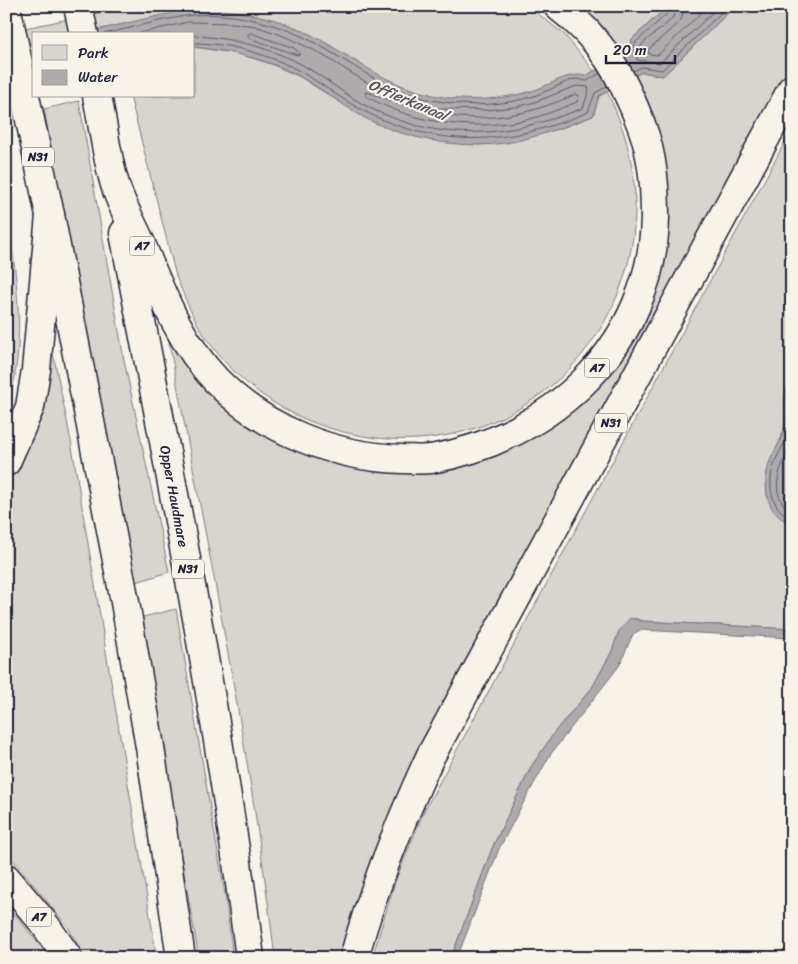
<svg xmlns="http://www.w3.org/2000/svg" width="798" height="964" viewBox="0 0 798 964" font-family="Sriracha,sans-serif">
  <style>
    .green { fill: #d8d5cf; stroke: #7d7c85 }
    .water { fill: #aeabad; stroke: #76747f }
    .lines { fill: none; stroke-linecap: round; stroke-linejoin: round }
    .shore { stroke: #5a5969; stroke-width: 1 }
    .highway-casing { stroke: #22223b; stroke-width: 31 }
    .highway { stroke: #f7f3e8; stroke-width: 28 }
    .labels { text-anchor: middle; dominant-baseline: central; stroke-width: 4.5; stroke-linejoin: round; paint-order: stroke }
    .shield { fill: #f7f3e8; stroke: #62616f; stroke-width: 1 }
    .shield-label { font-size: 12px; font-weight: bold; fill: #22223b }
    .street-label { font-size: 14px; fill: #22223b; stroke: #f7f3e8 }
    .water-label { font-size: 15px; font-style: italic; fill: #535263; stroke: #f7f3e8 }
  </style>
  <rect width="100%" height="100%" fill="#f7f3e8"/>
  <filter id="ink" filterUnits="userSpaceOnUse"><feTurbulence type="fractalNoise" baseFrequency=".02" numOctaves="2"/><feDisplacementMap in="SourceGraphic" scale="10" xChannelSelector="R" yChannelSelector="G"/><feConvolveMatrix kernelMatrix="1 2 1 2 8 2 1 2 1" color-interpolation-filters="sRGB"/></filter>
  <g filter="url(#ink)">
    <g class="green">
      <path d="M132 6H528L564 34 594 71 586 76C568 72 549 86 532 91 505 100 470 103 441 97 419 92 394 85 373 73 349 60 327 42 301 30 264 14 226 9 186 11L79 34H34V43L6 49V32Z"/>
      <path d="M574 6H668L632 39 629 49 619 55Z"/>
      <path d="M735 6H792V70L740 163 345 958H275C250 746 205 536 166 326L177 344 335 459 534 430 657 267 633 77 642 72 663 76Z"/>
      <path d="M194 47 239 54 271 64 300 77 365 118 398 132 440 141 479 145 559 129 593 116 599 96 607 92C705 285 531 495 323 426 275 410 230 376 203 333 192 316 184 296 176 276L130 96H194Z"/>
      <path d="M79 101 124 360 169 572 133 583 44 109Z"/>
      <path d="M792 129V380L789 382 785 397 784 430 766 475 767 495 787 522 792 523V629L642 621 635 618 619 631 612 651 592 688 556 730 531 767 493 846 451 958H372L395 882 424 811Z"/>
      <path d="M6 201C15 270 29 344 6 412Z"/>
      <path d="M53 353 71 441 157 958H85L68 927 6 851V482L23 451 47 356Z"/>
      <path d="M176 609 225 894 233 958H199L139 618Z"/>
      <path d="M6 903 50 958H6Z"/>
    </g>
    <g class="water">
      <path d="M668 6H735L663 76 642 72 599 96 593 116C569 125 546 134 521 140 471 152 408 141 363 117 341 104 321 88 299 76 267 59 230 51 194 47V34H79C114 27 151 16 186 11 232 6 281 17 321 40 364 65 391 88 443 97 471 102 502 99 529 92 548 87 567 71 586 76L629 49 632 39Z"/>
      <path d="M792 380V523C765 517 762 483 770 461 774 450 782 441 784 429 787 415 779 390 792 380Z"/>
      <path d="M630 618 642 621 792 629V638L640 630 633 634 619 666 550 755 520 809 499 849 457 958H451L493 846 531 767 556 730 592 688 612 651 619 631Z"/>
    </g>
    <g class="lines">
      <g class="shore">
        <path d="M677 6C676 29 635 36 637 60L660 63 719 6"/>
        <path d="M685 6 681 20 648 50 649 54 658 55 708 6"/>
        <path d="M251 33 294 48 300 54 297 55 249 38 248 35Z"/>
        <path d="M104 34C131 28 159 20 186 16 230 10 279 23 317 44 361 69 391 95 444 102 473 107 506 105 534 96 544 93 568 80 576 79 580 79 584 81 587 81L600 73"/>
        <path d="M136 34 188 22 232 23 255 26 279 34 314 50 371 85 393 94 442 109 486 110 516 107 535 102 576 86 588 87 589 90 583 108C509 137 444 144 370 108 348 97 328 80 306 67 275 49 230 37 194 36"/>
        <path d="M194 43C229 43 272 55 303 73 325 86 345 102 368 113 442 150 514 144 588 112L595 93 607 86"/>
        <path d="M625 57 632 52 636 42 669 12 671 6"/>
        <path d="M633 71 642 67 662 70 728 6"/>
        <path d="M368 92C443 124 501 128 576 94L579 96 577 102C557 110 536 119 515 122 465 130 410 122 366 96L365 93Z"/>
        <path d="M792 387C788 401 792 416 789 430 787 441 779 451 775 462 767 481 769 510 792 518"/>
        <path d="M792 441C783 464 764 493 792 512"/>
      </g>
      <g class="highway-casing">
        <g id="highway">
          <path d="M78 6 84 34"/>
          <path d="M97 96C103 124 106 154 114 181 119 201 131 221 139 239 160 289 178 340 216 380 264 430 334 457 402 459 412 459 422 460 431 459 552 438 652 345 655 218 655 187 653 157 642 127 623 77 602 39 558 6"/>
          <path d="M50 215 125 602 150 747 181 958"/>
          <path id="s1" d="M124 233C170 474 219 714 250 958"/>
          <path d="M6 462 30 407 36 370 50 215 6 6"/>
          <path d="M6 878 43 922 68 958"/>
          <path d="M354 958C373 888 400 822 430 757L792 89"/>
        </g>
      </g>
      <use href="#highway" class="highway"/>
    </g>
  </g>
  <g class="labels">
    <g class="shield">
      <rect x="22" y="147.5" width="32" height="19" rx="4"/>
      <rect x="129.5" y="236.5" width="25" height="19" rx="4"/>
      <rect x="584.5" y="358.5" width="25" height="19" rx="4"/>
      <rect x="595" y="413.5" width="32" height="19" rx="4"/>
      <rect x="172" y="559.5" width="32" height="19" rx="4"/>
      <rect x="26.5" y="907.5" width="25" height="19" rx="4"/>
    </g>
    <g class="shield-label">
      <text x="38" y="157">N31</text>
      <text x="142" y="246">A7</text>
      <text x="597" y="368">A7</text>
      <text x="611" y="423">N31</text>
      <text x="188" y="569">N31</text>
      <text x="39" y="917">A7</text>
    </g>
    <g class="street-label">
      <text stroke="none"><textPath href="#s1" startOffset="268">Opper Haudmare</textPath></text>
    </g>
    <g class="water-label">
      <text transform="translate(408 100) rotate(23)">Offierkanaal</text>
    </g>
  </g>
  <rect width="798" height="964" fill="none" stroke="#f7f3e8" stroke-width="25"/>
  <rect x="12" y="12" width="773" height="939" fill="none" stroke="#22223b" stroke-width="2" filter="url(#ink)"/>
  <rect x="32" y="32" width="162" height="65" fill="#f7f3e8" stroke="#a29fa3"/>
  <rect x="42" y="45" width="25" height="15" fill="#d8d5cf" stroke="#a29fa3"/>
  <text x="78" y="58" font-size="15" fill="#22223b">Park</text>
  <rect x="42" y="70" width="25" height="15" fill="#aeabad" stroke="#a29fa3"/>
  <text x="78" y="82" font-size="15" fill="#22223b">Water</text>
  <path d="M606 55v8h69v-8" fill="none" stroke="#22223b" stroke-width="2.5"/>
  <text x="613" y="55" font-size="15" fill="#22223b" stroke="#f7f3e8" stroke-width="4" paint-order="stroke">20 m</text>
</svg>
